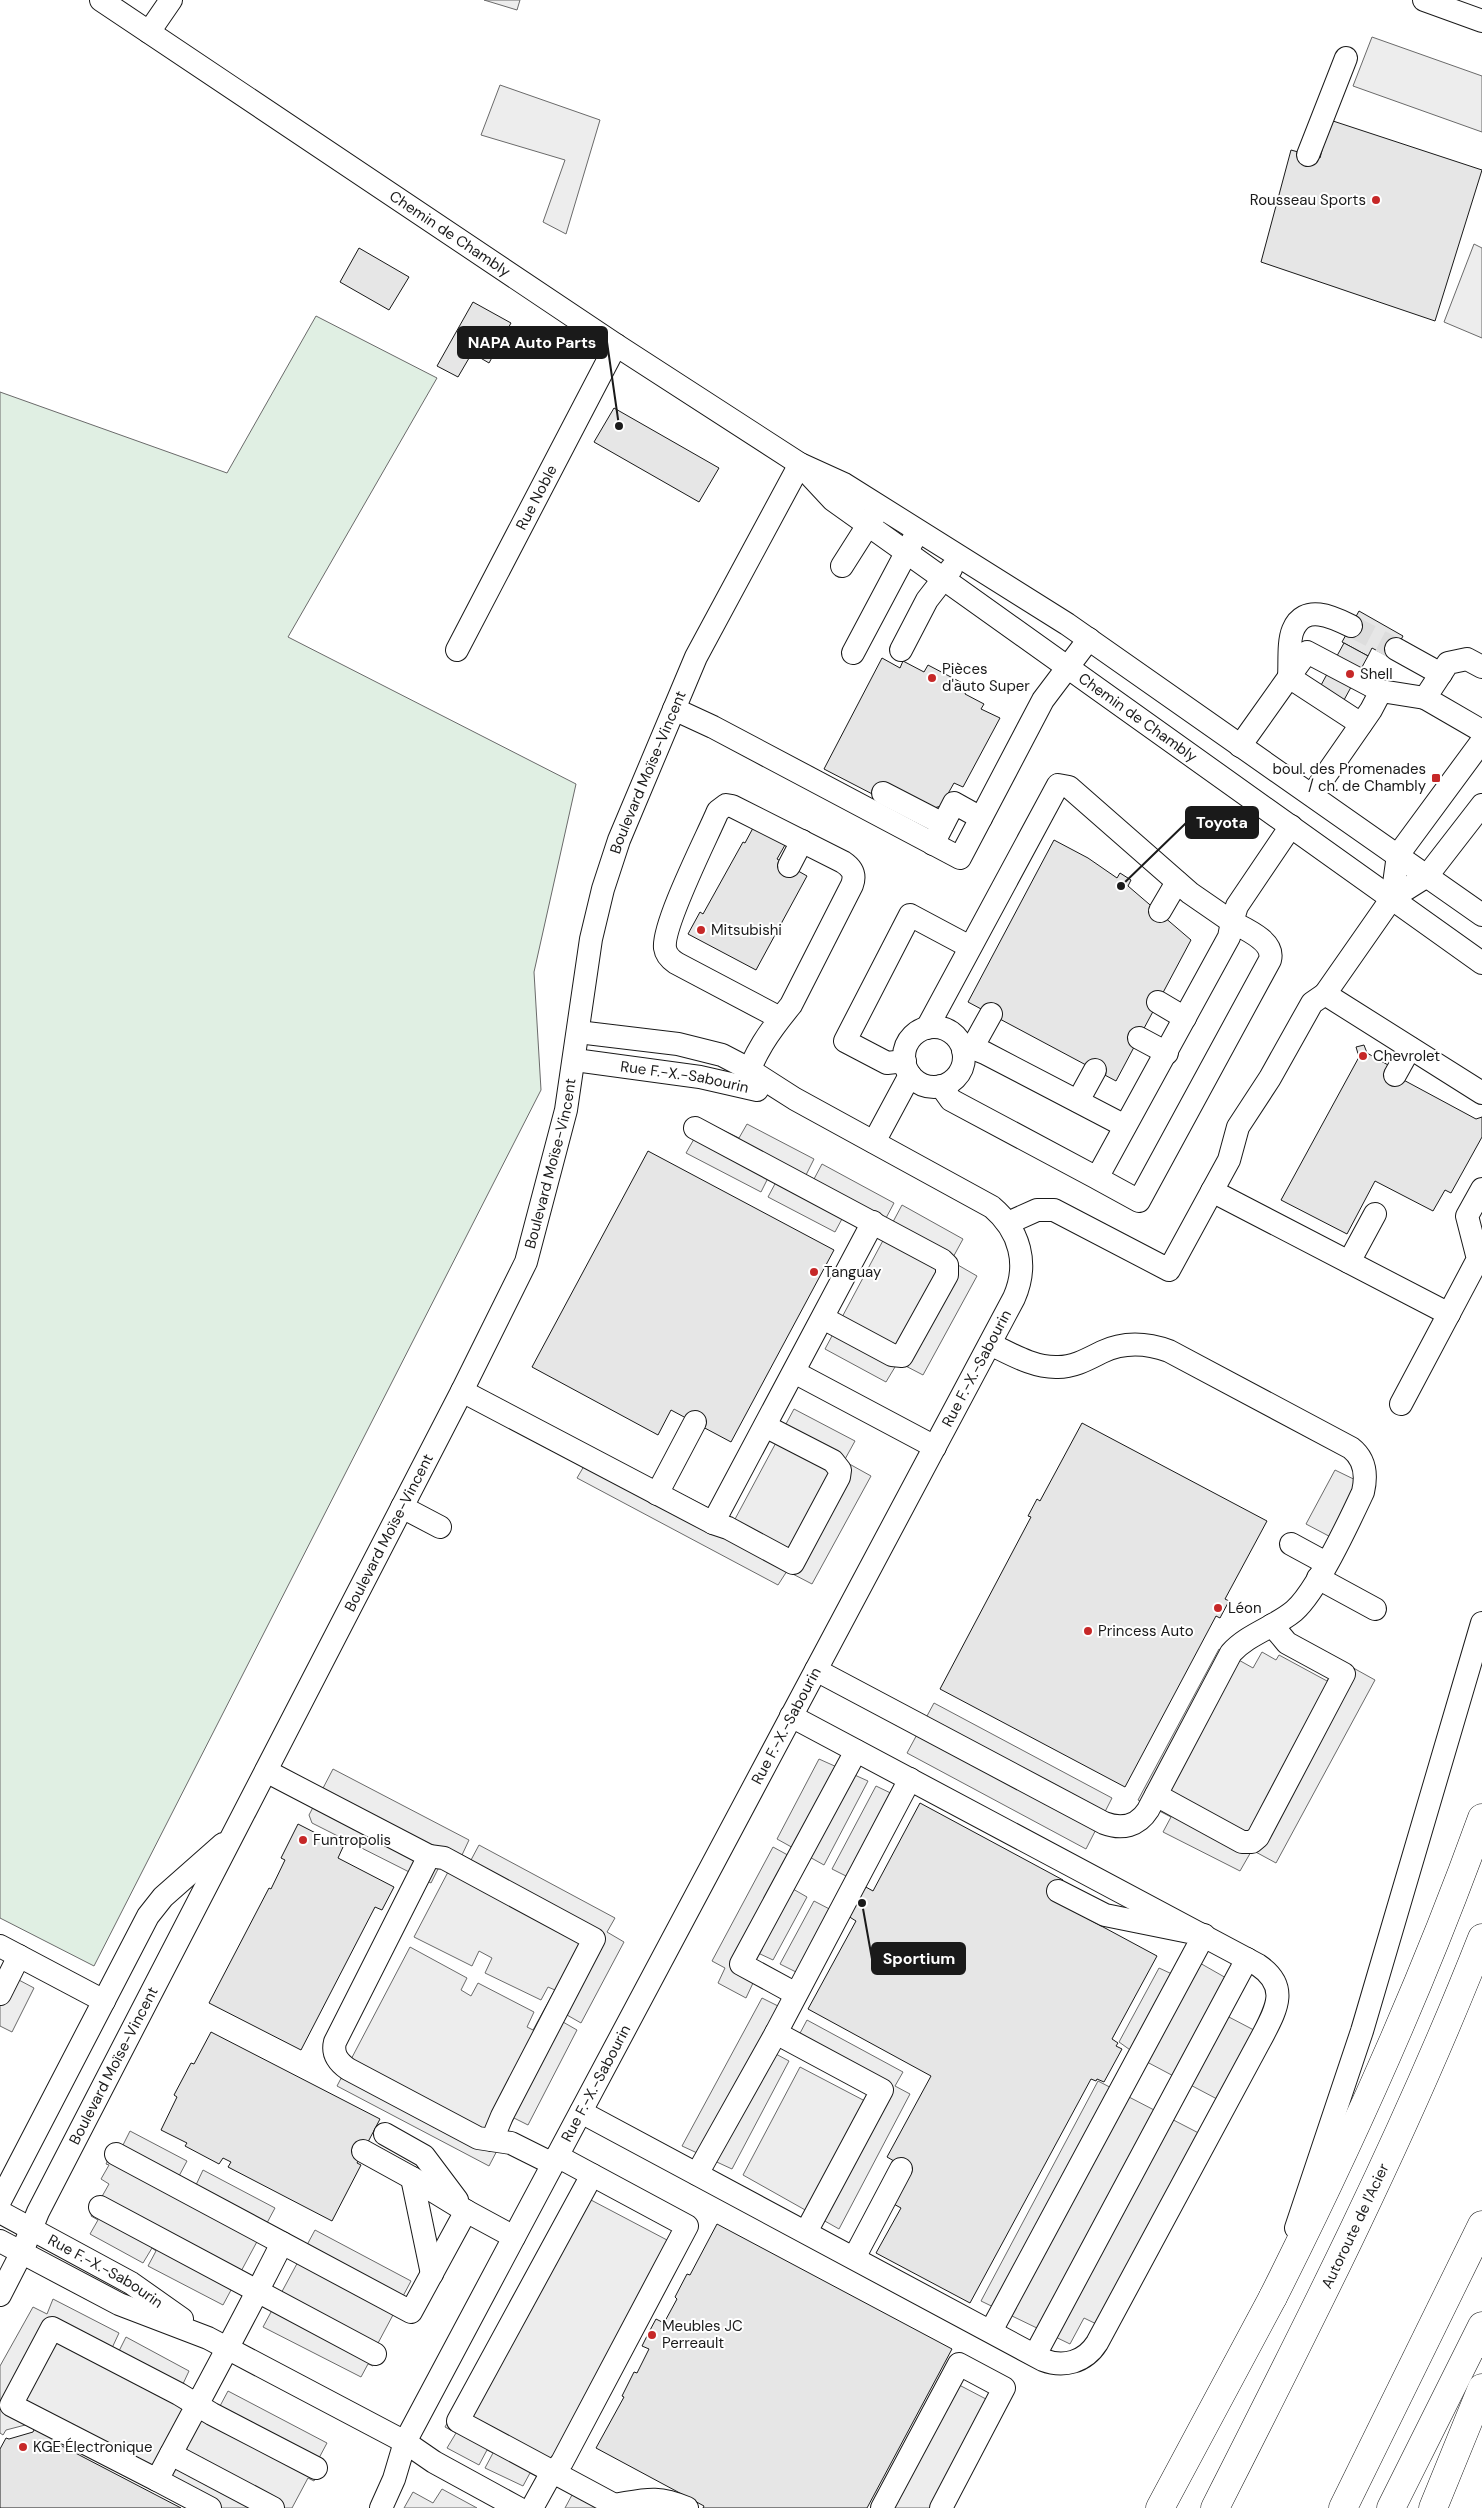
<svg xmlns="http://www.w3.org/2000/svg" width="1482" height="2508" viewBox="0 0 1482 2508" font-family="'DM Sans',sans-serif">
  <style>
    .green { fill: #e0efe3; stroke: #6a6a6a }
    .parking { fill: #ededed; stroke: #6a6a6a }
    .building { fill: #e6e6e6; stroke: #1a1a1a }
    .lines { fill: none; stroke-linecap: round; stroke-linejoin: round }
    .minor-tunnel { stroke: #ddd; stroke-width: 22; stroke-dasharray: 22 11; stroke-linecap: butt }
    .minor-casing { stroke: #1a1a1a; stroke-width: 24 }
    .major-casing { stroke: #1a1a1a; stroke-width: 29 }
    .highway-casing { stroke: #1a1a1a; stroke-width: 29 }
    .minor { stroke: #fff; stroke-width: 22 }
    .major { stroke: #fff; stroke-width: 28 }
    .highway { stroke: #fff; stroke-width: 28 }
    .poi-dot { fill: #c62828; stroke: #fff; stroke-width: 2 }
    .labels { text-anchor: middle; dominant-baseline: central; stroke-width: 4; stroke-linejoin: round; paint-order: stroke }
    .poi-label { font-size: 15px; fill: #1a1a1a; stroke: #fff; text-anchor: start }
    .street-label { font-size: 15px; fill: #1a1a1a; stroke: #fff }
    .leader { fill: none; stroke: #1a1a1a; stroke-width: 2 }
    .callout-dot { fill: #1a1a1a; stroke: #fff; stroke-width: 2 }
    .callout { fill: #1a1a1a; stroke: #1a1a1a; stroke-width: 2 }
    .callout-label { font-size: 16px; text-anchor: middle; font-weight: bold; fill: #fff }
  </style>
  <rect width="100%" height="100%" fill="#fff"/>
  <path class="green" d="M316 316 437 378 288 637 576 784 534 972 541 1090 94 1966 0 1918V392L227 473Z"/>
  <g class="parking">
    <path d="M484 0H520L517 10Z"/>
    <path d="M1372 37 1482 76V132L1353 86Z"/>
    <path d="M500 85 600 120 566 234 543 222 565 160 481 135Z"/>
    <path d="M1474 244 1482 248V338L1444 322Z"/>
    <path d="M698 1118 739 1138 747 1124 814 1159 806 1175 814 1179 822 1164 894 1203 877 1235 843 1217 835 1232 768 1197 776 1182 768 1178 761 1192 686 1153 694 1139Z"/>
    <path d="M902 1205 963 1239 951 1261 977 1276 923 1375 898 1362 886 1382 825 1349Z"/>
    <path d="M794 1409 855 1441 844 1461 871 1476 812 1584 787 1571 778 1585 577 1478 594 1449 734 1521Z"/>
    <path d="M1335 1470 1372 1488 1342 1543 1306 1524Z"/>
    <path d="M1219 1649 1253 1668 1262 1652 1276 1660 1279 1655 1327 1681 1339 1660 1375 1680 1276 1863 1252 1850 1240 1871 1163 1832 1171 1817 1138 1800Z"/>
    <path d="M934 1703 1112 1798 1086 1849 907 1753Z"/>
    <path d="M819 1759 868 1781 824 1865 777 1839Z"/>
    <path d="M333 1769 469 1840 462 1855 471 1860 479 1845 615 1918 607 1932 624 1942 581 2023 567 2015 563 2022 577 2030 528 2125 514 2118 489 2166 337 2086 410 1947 467 1978 461 1990 471 1996 478 1983 534 2012 527 2027 533 2030 555 1990 548 1987 541 2000 485 1973 492 1958 479 1951 472 1966 414 1937 448 1872 439 1867 431 1883 312 1823 309 1815Z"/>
    <path d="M876 1786 901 1798 858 1882 832 1869Z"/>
    <path d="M773 1847 806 1865 793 1889 807 1897 773 1960 758 1953 753 1962 761 1966 746 1998 718 1983 725 1968 712 1961Z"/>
    <path d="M814 1901 841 1915 808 1978 780 1964Z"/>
    <path d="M1184 1954 1242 1987 1227 2016 1271 2039 1234 2108 1147 2062 1119 2042 1159 1968 1172 1974Z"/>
    <path d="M0 1970 34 1988 12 2032 0 2026Z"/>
    <path d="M762 1998 794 2014 774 2053 789 2061 732 2169 682 2146Z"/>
    <path d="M807 2020 903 2072 895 2086 910 2094 839 2229 743 2175 800 2067 865 2101 869 2095 790 2052Z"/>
    <path d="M1098 2081 1216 2142 1113 2332 1084 2318 1070 2344 981 2301Z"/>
    <path d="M130 2131 187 2161 179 2176 196 2185 203 2170 275 2208 223 2305 148 2266 156 2251 152 2248 143 2263 90 2234 98 2220 91 2216 109 2184 101 2179 109 2165 106 2164 116 2144 122 2147Z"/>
    <path d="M572 2190 686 2250 560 2488 530 2473 523 2486 485 2468 493 2453 487 2450 479 2465 447 2448 456 2433 445 2427Z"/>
    <path d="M315 2230 411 2281 377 2345 382 2347 373 2366 368 2364 361 2377 263 2327Z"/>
    <path d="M53 2299 119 2333 112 2348 119 2351 126 2337 189 2371 182 2386 220 2406 228 2391 327 2443 319 2458 324 2461 314 2481 308 2478 292 2508H189L33 2423 6 2430 3 2435 0 2433V2366L33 2307 47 2314Z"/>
    <path d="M942 2376 1005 2409 952 2508H872Z"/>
    <path d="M580 2480 632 2508H565Z"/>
    <path d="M442 2489 477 2508H404L413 2492 433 2503Z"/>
  </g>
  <g class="building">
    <path d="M1330 120 1482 170 1435 321 1261 262 1291 150 1320 158Z"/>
    <path d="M359 248 409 277 389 310 340 282Z"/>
    <path d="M473 302 511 323 489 363 472 353 458 377 437 366Z"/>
    <path d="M614 408 719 468 699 502 594 442Z"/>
    <path d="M1359 611 1403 636 1391 658 1372 648 1368 656 1342 642Z"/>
    <path d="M1344 643 1368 656 1344 700 1320 687Z"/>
    <path d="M882 658 900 668 903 661 924 672 928 665 968 686 965 694 984 704 981 709 1000 718 963 787 954 783 941 806 927 810 880 798 824 769Z"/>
    <path d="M753 828 785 845 777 859 807 876 756 970 688 934 700 912 703 914 743 842 745 843Z"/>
    <path d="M1054 840 1088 858 1117 878 1120 873 1131 880 1128 886 1191 940 1116 1081 968 1002Z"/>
    <path d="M1364 1045 1367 1053 1388 1065 1385 1070 1476 1119 1482 1117V1137L1451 1193 1445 1190 1433 1211 1375 1181 1347 1234 1281 1200 1359 1057 1356 1047Z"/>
    <path d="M648 1151 834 1250 731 1442 671 1410 658 1435 532 1367Z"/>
    <path d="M1082 1423 1267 1521 1225 1599 1229 1601 1220 1618 1216 1616 1125 1787 940 1689 1031 1517 1028 1516 1037 1499 1040 1501Z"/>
    <path d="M920 1803 1063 1880 1053 1900 1157 1956 1112 2039 1118 2043 1116 2046 1122 2049 1104 2082 1097 2079 1096 2081 1091 2079 970 2303 876 2253 901 2208 890 2202 908 2169 887 2157 931 2076 808 2009 856 1921 848 1916 864 1886 873 1891Z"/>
    <path d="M298 1824 343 1847 338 1858 394 1887 382 1910 375 1907 301 2050 209 2003 269 1888 271 1889 285 1860 281 1858Z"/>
    <path d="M211 2032 380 2119 357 2163 361 2165 332 2221 228 2167 231 2162 223 2158 219 2164 185 2146 187 2143 161 2130 177 2097 174 2095 191 2063 194 2064Z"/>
    <path d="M717 2224 952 2349 867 2508H703L704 2506 596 2448 624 2397 622 2396 634 2372 637 2373 649 2349 642 2346 649 2332 656 2319 664 2323 677 2299 675 2297 687 2274 690 2275Z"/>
    <path d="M35 2428 61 2442 60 2445 181 2508H0V2449L6 2438 9 2439 33 2432Z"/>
  </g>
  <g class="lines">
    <path class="minor-tunnel" d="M1351 626 1396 649"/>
    <g class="minor-casing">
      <g id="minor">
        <path id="s1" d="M101 0 616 345 800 464 844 484 1067 624 1482 915"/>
        <path d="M1424 0 1482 21"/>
        <path d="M149 32 171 0"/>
        <path d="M1308 155 1346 58"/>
        <path id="s2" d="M806 471 833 500 1482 963"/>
        <path d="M842 566 875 514"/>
        <path d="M1396 649 1441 674"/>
        <path id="s3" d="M457 650 616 345"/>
        <path d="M901 650 927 600 951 569"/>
        <path d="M853 653 913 540"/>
        <path d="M1482 667 1467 659 1448 663 1425 698 1482 731"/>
        <path d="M1289 677C1290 663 1288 642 1293 630 1304 603 1333 617 1351 626"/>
        <path d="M1289 677 1307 652 1381 691"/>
        <path d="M674 709 713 727 960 858 1043 700 1089 639"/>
        <path d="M1240 746 1289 677 1361 724"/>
        <path d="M883 793 943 824"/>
        <path d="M1312 795 1371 710 1381 691 1425 698"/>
        <path d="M1482 805 1427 876 1392 898 1325 994 1482 1093"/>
        <path d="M933 844 954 803 981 818"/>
        <path d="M789 866 802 841"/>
        <path d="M1392 898 1398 855 1482 741"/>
        <path d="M1160 911 1177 882"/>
        <path d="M1158 1002 1185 1018"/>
        <circle cx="934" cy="1057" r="30"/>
        <path d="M927 1028 1058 785 1069 787 1190 893 1232 922 1237 906 1291 826"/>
        <path d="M1139 1038 1167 1053"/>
        <path d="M975 1049 976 1041 991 1014"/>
        <path d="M963 1050 975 1049 985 1053 1125 1126"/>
        <path id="s4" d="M575 1060 700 1077 757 1090"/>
        <path d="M905 1061 887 1063 845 1041 910 915 970 947"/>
        <path d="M1395 1075 1410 1048"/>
        <path d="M743 1086C755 1052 768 1033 791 1005L852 885C856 874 852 868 843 862L732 806 726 805 718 811C707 837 662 925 665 948 666 955 670 959 676 963L780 1018"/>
        <path d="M941 1086 951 1100 1097 1178 1229 937 1232 922C1245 929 1275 941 1270 960L1139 1201 1097 1178"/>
        <path d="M1078 1101 1095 1070"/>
        <path d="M695 1128 942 1260 947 1265V1275L902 1356 892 1355 823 1318"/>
        <path d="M874 1142 910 1075"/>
        <path d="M1212 1191 1449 1314"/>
        <path d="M1008 1223 1037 1210H1054L1169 1270 1229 1160 1238 1127 1270 1078 1312 1003 1325 994"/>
        <path d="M1349 1262 1375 1214"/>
        <path d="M794 1372 935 1447"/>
        <path d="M462 1391 713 1523 873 1222"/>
        <path d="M1401 1404 1478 1259 1467 1216 1482 1189"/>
        <path d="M657 1494 695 1422"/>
        <path d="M402 1507 440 1527"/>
        <path d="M713 1523 728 1528 793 1563 839 1477 840 1470 833 1461 765 1426"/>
        <path d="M1291 1544 1326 1563"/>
        <path d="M1318 1578 1375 1609"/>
        <path d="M816 1670 1104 1823C1122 1830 1138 1826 1148 1810L1231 1653C1248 1634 1275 1627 1294 1611 1317 1591 1349 1522 1363 1492 1367 1475 1365 1459 1351 1448L1169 1351C1147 1343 1123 1342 1102 1352 1088 1359 1074 1367 1058 1367 1034 1368 1011 1354 990 1344"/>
        <path d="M266 1771 429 1856 335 2042C332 2054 338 2062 348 2069L478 2138 511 2143 553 2164"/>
        <path d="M1156 1795 1242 1842H1252L1258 1837 1344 1674 1287 1643 1272 1625"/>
        <path d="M429 1856 444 1858 594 1939 502 2116 492 2140"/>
        <path d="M0 1946 19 1956"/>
        <path d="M0 1994 19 1956 104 2001"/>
        <path d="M796 1994 741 1964 856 1751"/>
        <path d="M776 2033 882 2090 806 2232"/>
        <path d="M581 2112 1043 2360C1064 2368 1085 2362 1097 2343L1263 2035C1277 2008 1289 1986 1258 1965L791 1716"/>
        <path d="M385 2134 424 2156 457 2200"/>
        <path d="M363 2151 412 2178 466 2211"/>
        <path d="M116 2154 411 2312 466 2211 514 2237"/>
        <path d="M697 2174 776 2033 910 1779"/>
        <path d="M592 2175 458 2421 620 2508"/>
        <path d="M412 2178 432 2274"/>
        <path d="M0 2201 148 1916 163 1897 223 1844"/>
        <path d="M100 2207 375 2354"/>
        <path id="s5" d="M0 2212 131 2283 182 2319"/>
        <path d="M1296 2228 1362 2031 1482 1623"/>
        <path id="s6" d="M0 2241 119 2304 208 2338 405 2442 1014 1298C1029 1264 1020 1231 992 1207L795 1099 745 1067 722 1055 678 1044 578 1032"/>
        <path d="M282 2243C242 2323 199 2401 157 2480L11 2405 52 2328 179 2394 212 2414 316 2468"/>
        <path d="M854 2258 901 2169"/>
        <path id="s7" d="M0 2295 22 2252 38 2212 462 1391 526 1262 566 1110 591 939 603 889 619 840 696 657 800 464"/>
        <path d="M991 2331 1204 1935 1105 1915 1058 1891"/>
        <path d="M1035 2355 1247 1959"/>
        <path d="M171 2454 273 2508"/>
        <path d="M157 2480 210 2508"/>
        <path d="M614 2505C645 2500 656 2495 687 2508"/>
        <path d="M381 2508 394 2479 405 2442 434 2462 518 2508"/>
        <path d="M532 2508 547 2481 562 2462 687 2226 557 2156"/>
        <path d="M882 2508 959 2364 1004 2388 941 2508"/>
      </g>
    </g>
    <g class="major-casing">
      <g id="major">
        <path d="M1160 2508 1273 2297"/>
        <path d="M1433 2508 1482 2388"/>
      </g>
    </g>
    <g class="highway-casing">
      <g id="highway">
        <path d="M1273 2297C1351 2142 1423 1982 1482 1818"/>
        <path id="s8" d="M1215 2508C1310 2321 1405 2134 1482 1938"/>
        <path d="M1343 2508 1482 2225"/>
        <path d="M1391 2508 1482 2326"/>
      </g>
    </g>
    <use href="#minor" class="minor"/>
    <use href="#major" class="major"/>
    <use href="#highway" class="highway"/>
  </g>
  <g class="poi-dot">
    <circle cx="1376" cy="200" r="5"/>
    <circle cx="1350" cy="674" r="5"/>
    <circle cx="932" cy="678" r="5"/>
    <rect x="1431" y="773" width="10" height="10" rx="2.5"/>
    <circle cx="701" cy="930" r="5"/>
    <circle cx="1363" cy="1056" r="5"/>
    <circle cx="814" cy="1272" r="5"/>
    <circle cx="1218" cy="1608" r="5"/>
    <circle cx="1088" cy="1631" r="5"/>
    <circle cx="303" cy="1840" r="5"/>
    <circle cx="652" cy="2335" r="5"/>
    <circle cx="23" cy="2447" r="5"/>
  </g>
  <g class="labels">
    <g class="poi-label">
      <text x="1366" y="200" text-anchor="end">Rousseau Sports</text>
      <text x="942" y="669">Pièces<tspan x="942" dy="17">d'auto Super</tspan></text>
      <text x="1360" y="674">Shell</text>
      <text x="1426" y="769" text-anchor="end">boul. des Promenades<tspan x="1426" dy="17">/ ch. de Chambly</tspan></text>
      <text x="711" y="930">Mitsubishi</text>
      <text x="1373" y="1056">Chevrolet</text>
      <text x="824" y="1272">Tanguay</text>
      <text x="1228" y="1608">Léon</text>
      <text x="1098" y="1631">Princess Auto</text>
      <text x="313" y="1840">Funtropolis</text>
      <text x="662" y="2326">Meubles JC<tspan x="662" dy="17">Perreault</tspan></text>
      <text x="33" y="2447">KGE Électronique</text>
    </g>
    <g class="street-label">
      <text stroke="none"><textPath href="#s1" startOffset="420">Chemin de Chambly</textPath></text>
      <text stroke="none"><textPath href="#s3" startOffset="172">Rue Noble</textPath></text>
      <text stroke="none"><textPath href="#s2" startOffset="414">Chemin de Chambly</textPath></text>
      <text stroke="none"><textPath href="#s7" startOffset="1666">Boulevard Moïse-Vincent</textPath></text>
      <text stroke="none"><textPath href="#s4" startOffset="111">Rue F.-X.-Sabourin</textPath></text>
      <text stroke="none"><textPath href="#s7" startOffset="1261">Boulevard Moïse-Vincent</textPath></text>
      <text stroke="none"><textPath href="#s6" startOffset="1669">Rue F.-X.-Sabourin</textPath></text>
      <text stroke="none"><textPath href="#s7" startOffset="856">Boulevard Moïse-Vincent</textPath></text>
      <text stroke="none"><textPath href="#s6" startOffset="1264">Rue F.-X.-Sabourin</textPath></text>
      <text stroke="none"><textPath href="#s7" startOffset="256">Boulevard Moïse-Vincent</textPath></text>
      <text stroke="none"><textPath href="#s6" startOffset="859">Rue F.-X.-Sabourin</textPath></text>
      <text stroke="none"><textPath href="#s8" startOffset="315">Autoroute de l'Acier</textPath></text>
      <text stroke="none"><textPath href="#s5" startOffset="121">Rue F.-X.-Sabourin</textPath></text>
    </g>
  </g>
  <path class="leader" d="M619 426L607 342M1121 886L1186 823M862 1903L872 1959"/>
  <g class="callout-dot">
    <circle cx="619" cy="426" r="5"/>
    <circle cx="1121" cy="886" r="5"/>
    <circle cx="862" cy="1903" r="5"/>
  </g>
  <g class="callout">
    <rect x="458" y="327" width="149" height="31" rx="5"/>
    <rect x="1186" y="807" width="72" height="31" rx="5"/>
    <rect x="872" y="1943" width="93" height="31" rx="5"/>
  </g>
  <g class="callout-label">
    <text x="532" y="348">NAPA Auto Parts</text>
    <text x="1222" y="828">Toyota</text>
    <text x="919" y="1964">Sportium</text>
  </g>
</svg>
